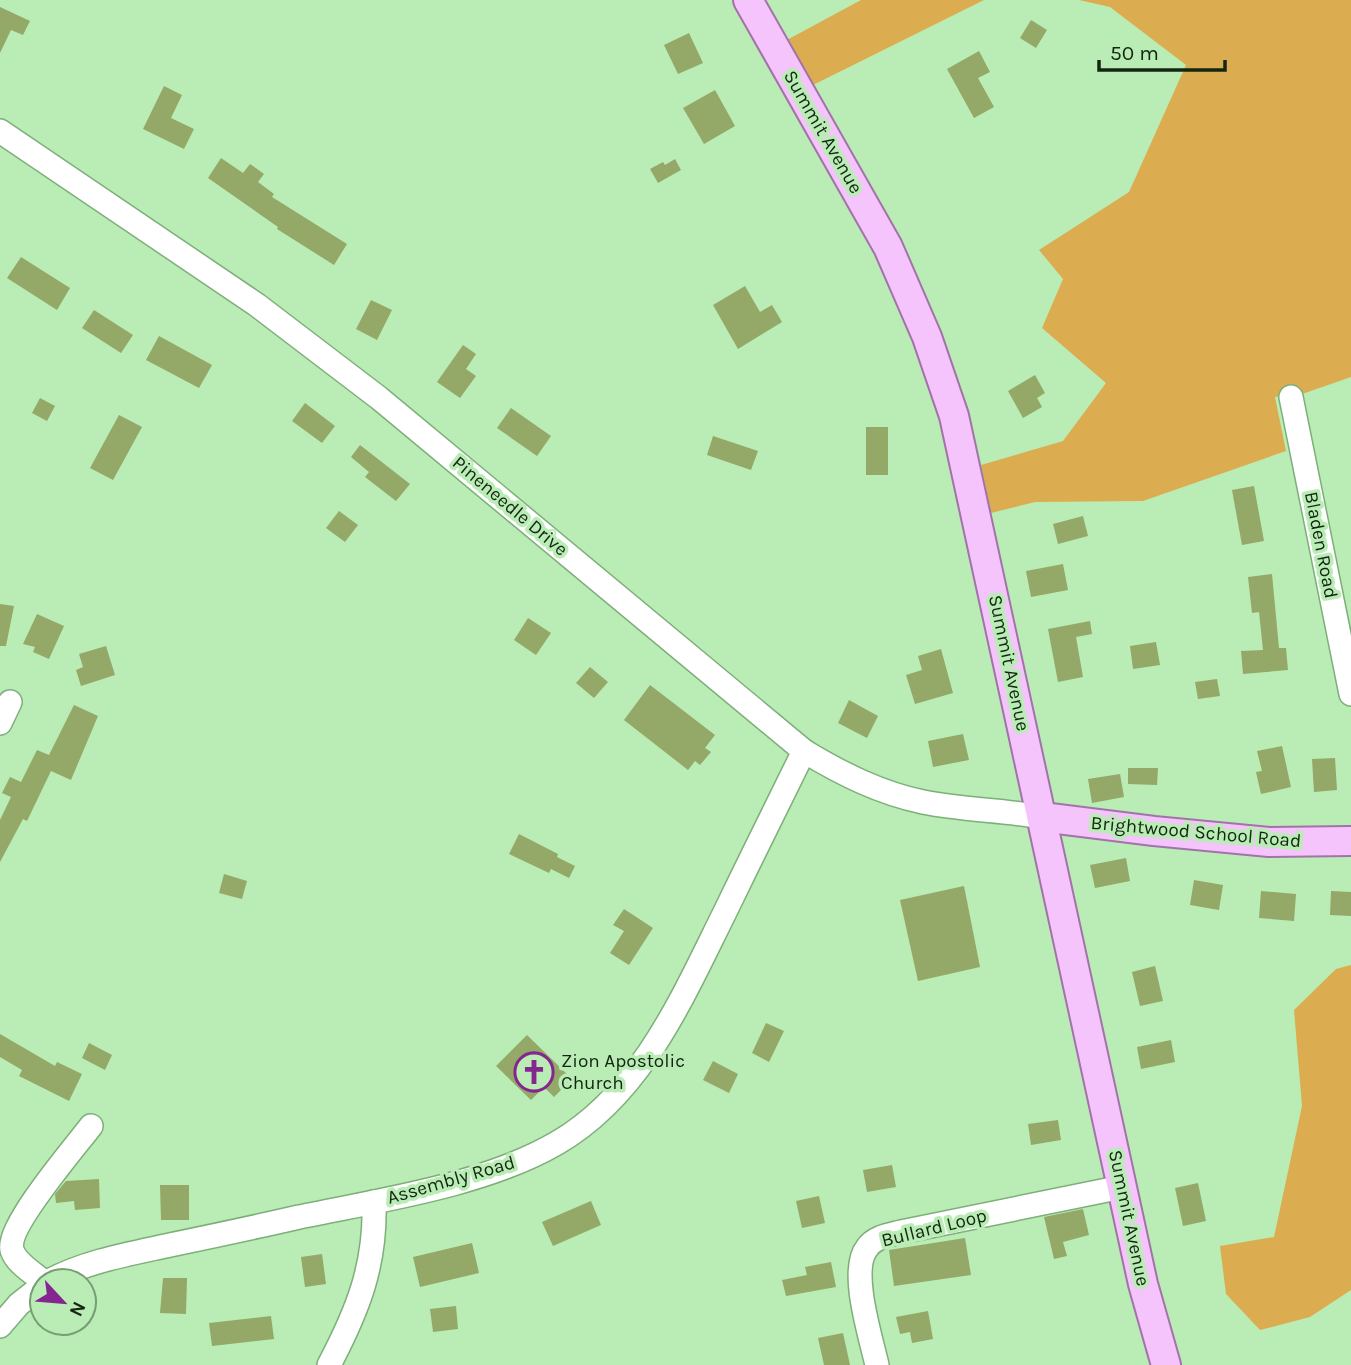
<svg xmlns="http://www.w3.org/2000/svg" width="1351" height="1365" viewBox="0 0 1351 1365" font-family="Karla,sans-serif">
  <style>
    .green { fill: #dbad50 }
    .building { fill: #94a867 }
    .lines { fill: none; stroke-linecap: round; stroke-linejoin: round }
    .minor-casing { stroke: #7eae7a; stroke-width: 26 }
    .major-casing { stroke: #a273a9; stroke-width: 32 }
    .minor { stroke: #fff; stroke-width: 23 }
    .major { stroke: #f5c4fc; stroke-width: 28 }
    .labels { text-anchor: middle; dominant-baseline: central; stroke-width: 7; stroke-linejoin: round; paint-order: stroke }
    .street-label { font-size: 19px; fill: #132612; stroke: #baecb5 }
    .poi-label { font-size: 19px; fill: #132612; stroke: #baecb5; text-anchor: start }
  </style>
  <rect width="100%" height="100%" fill="#baecb5"/>
  <g class="green">
    <path d="M861 0H984L813 85 785 41Z"/>
    <path d="M1079 0H1351V377L1305 393 1275 397 1286 451 1143 501 1035 502 991 513 981 465 1063 441 1106 383 1042 328 1063 279 1039 250 1129 192 1186 65 1110 7Z"/>
    <path d="M1351 965V1290L1310 1317 1260 1330 1226 1294 1220 1246 1274 1237 1302 1106 1294 1010 1336 969Z"/>
  </g>
  <g class="building">
    <path d="M0 7 30 21 23 35 11 30 0 53Z"/>
    <path d="M1031 20 1047 30 1036 48 1020 38Z"/>
    <path d="M689 33 703 63 678 74 664 45Z"/>
    <path d="M979 51 990 72 978 78 994 107 974 118 947 69Z"/>
    <path d="M164 86 182 95 171 118 194 129 184 149 143 129Z"/>
    <path d="M715 90 735 126 704 144 683 108Z"/>
    <path d="M221 158 243 173 250 164 264 174 258 182 274 194 272 197 347 244 334 265 277 229 278 227 208 178Z"/>
    <path d="M675 159 681 170 658 183 650 169 663 162 665 165Z"/>
    <path d="M21 257 70 288 57 310 7 278Z"/>
    <path d="M745 286 760 312 772 305 782 322 738 349 713 305Z"/>
    <path d="M371 300 392 310 377 340 356 329Z"/>
    <path d="M94 310 133 335 121 353 82 328Z"/>
    <path d="M159 336 212 365 199 388 146 360Z"/>
    <path d="M463 345 476 354 466 369 476 376 460 398 437 382Z"/>
    <path d="M1035 375 1045 393 1037 398 1042 407 1023 418 1008 391Z"/>
    <path d="M40 398 55 406 47 421 32 413Z"/>
    <path d="M305 403 335 426 322 443 292 421Z"/>
    <path d="M511 408 551 436 537 456 497 428Z"/>
    <path d="M119 415 142 427 113 480 90 468Z"/>
    <rect x="866" y="427" width="22" height="48"/>
    <path d="M713 436 758 451 751 470 707 455Z"/>
    <path d="M360 445 410 484 396 501 365 477 369 472 351 457Z"/>
    <path d="M1254 486 1264 541 1242 545 1232 490Z"/>
    <path d="M339 511 358 525 345 542 326 528Z"/>
    <path d="M1083 516 1088 536 1058 544 1053 524Z"/>
    <path d="M1063 564 1068 590 1031 597 1026 571Z"/>
    <path d="M1272 574 1279 648H1286L1288 670 1243 674 1241 651 1263 650 1259 612 1252 613 1248 577Z"/>
    <path d="M0 604 14 606 6 646H0Z"/>
    <path d="M37 614 64 626 49 659 33 652 35 647 23 644Z"/>
    <path d="M528 618 551 633 536 655 514 640Z"/>
    <path d="M1090 621 1092 634 1076 637 1083 677 1058 682 1048 629Z"/>
    <path d="M1156 642 1160 665 1133 669 1130 646Z"/>
    <path d="M106 646 115 675 81 686 76 670 83 667 79 654Z"/>
    <path d="M941 649 953 693 915 704 906 675 922 670 918 656Z"/>
    <path d="M590 667 608 682 594 698 576 683Z"/>
    <path d="M1217 679 1220 696 1198 699 1195 682Z"/>
    <path d="M650 685 715 735 705 748 711 752 700 765 695 761 688 770 624 720Z"/>
    <path d="M849 700 878 716 867 738 838 723Z"/>
    <path d="M74 705 98 716 71 780 51 771 27 821 23 819 0 862V820L11 797 2 793 10 777 21 782 37 750 49 755Z"/>
    <path d="M963 734 969 760 933 767 928 741Z"/>
    <path d="M1282 746 1291 787 1261 794 1256 772 1262 771 1257 751Z"/>
    <path d="M1335 758 1337 790 1314 792 1312 759Z"/>
    <path d="M1128 768H1158L1157 785 1128 784Z"/>
    <path d="M1120 774 1124 797 1092 803 1088 779Z"/>
    <path d="M519 834 558 854 557 857 575 866 569 878 551 869 549 873 509 854Z"/>
    <path d="M1126 858 1130 881 1095 888 1090 865Z"/>
    <path d="M224 874 247 881 242 899 219 893Z"/>
    <path d="M1194 880 1223 885 1219 910 1190 905Z"/>
    <path d="M964 886 980 967 918 981 900 900Z"/>
    <path d="M1261 891 1296 894 1294 921 1259 918Z"/>
    <path d="M1331 891 1351 892V916L1330 915Z"/>
    <path d="M624 909 653 928 629 965 610 953 624 931 613 925Z"/>
    <path d="M1155 966 1163 1001 1140 1006 1132 972Z"/>
    <path d="M766 1023 784 1031 769 1062 752 1053Z"/>
    <path d="M0 1034 55 1066 57 1062 82 1074 69 1101 19 1076 22 1070 0 1057Z"/>
    <path d="M527 1035 572 1079 554 1097 544 1087 531 1100 496 1066Z"/>
    <path d="M1171 1040 1175 1062 1141 1069 1137 1047Z"/>
    <path d="M89 1043 112 1055 105 1070 82 1058Z"/>
    <path d="M713 1061 738 1074 729 1093 703 1080Z"/>
    <path d="M1058 1120 1061 1140 1031 1145 1028 1124Z"/>
    <path d="M892 1165 896 1187 867 1192 863 1170Z"/>
    <path d="M99 1179 100 1208 75 1210 74 1201 56 1203 55 1194 66 1181Z"/>
    <path d="M1198 1183 1206 1221 1183 1226 1175 1188Z"/>
    <path d="M160 1185H189V1220H161Z"/>
    <path d="M819 1196 825 1223 802 1228 796 1201Z"/>
    <path d="M591 1201 601 1225 553 1246 542 1222Z"/>
    <path d="M1083 1209 1089 1235 1063 1242 1067 1256 1054 1259 1044 1217Z"/>
    <path d="M965 1238 971 1275 894 1286 889 1250Z"/>
    <path d="M472 1243 479 1273 420 1287 413 1257Z"/>
    <path d="M322 1254 326 1284 305 1287 301 1257Z"/>
    <path d="M831 1262 836 1287 786 1296 782 1280 807 1275 805 1267Z"/>
    <path d="M163 1278H187L186 1314 160 1313Z"/>
    <path d="M456 1306 458 1329 433 1332 430 1309Z"/>
    <path d="M928 1311 933 1339 912 1343 910 1332 900 1334 896 1317Z"/>
    <path d="M271 1316 274 1339 212 1346 209 1323Z"/>
    <path d="M843 1333 850 1365H824L818 1338Z"/>
  </g>
  <g class="lines">
    <g class="minor-casing">
      <g id="minor">
        <path d="M0 131 257 305 379 398 804 751C842 774 880 793 923 802 962 810 1003 810 1042 817"/>
        <path d="M1291 397 1351 694"/>
        <path d="M0 723 10 702"/>
        <path d="M43 1281C33 1273 16 1263 12 1250 6 1227 75 1147 91 1126"/>
        <path d="M49 1281C87 1261 129 1254 170 1245 213 1236 256 1227 299 1217 381 1200 485 1185 557 1143 642 1094 683 996 725 912 751 858 778 804 804 751"/>
        <path d="M0 1326 19 1304 42 1286"/>
        <path d="M329 1365C358 1310 376 1265 374 1202"/>
        <path d="M877 1365C871 1338 849 1270 867 1248 874 1237 889 1235 901 1232L1122 1187"/>
      </g>
    </g>
    <g class="major-casing">
      <g id="major">
        <path d="M748 0 888 247 927 337 954 416 1143 1284 1166 1365"/>
        <path d="M1042 817 1154 831 1269 842 1351 841"/>
      </g>
    </g>
    <use href="#minor" class="minor"/>
    <use href="#major" class="major"/>
  </g>
  <defs>
    <g id="church-ring" transform="scale(2.0125)"><circle r="9.5" fill="#baecb5" stroke="#842590" stroke-width="1.5"/><path d="M-1.2-6h2.4v3.5h3.3v2.4h-3.3V6h-2.4V-.1h-3.3v-2.4h3.3Z" fill="#842590"/></g>
  </defs>
  <g fill-rule="evenodd">
    <use href="#church-ring" x="534" y="1072"/>
  </g>
  <g class="labels">
    <g class="street-label">
      <text transform="translate(823 132) rotate(60)">Summit Avenue</text>
      <text transform="translate(510 506) rotate(40)">Pineneedle Drive</text>
      <text transform="translate(1321 545) rotate(79)">Bladen Road</text>
      <text transform="translate(1009 663) rotate(78)">Summit Avenue</text>
      <text transform="translate(1196 832) rotate(5)">Brightwood School Road</text>
      <text transform="translate(451 1180) rotate(-16)">Assembly Road</text>
      <text transform="translate(1129 1218) rotate(78)">Summit Avenue</text>
      <text transform="translate(934 1228) rotate(-14)">Bullard Loop</text>
    </g>
    <g class="poi-label">
      <text x="561" y="1061">Zion Apostolic<tspan x="561" dy="22">Church</tspan></text>
    </g>
  </g>
  <g transform="translate(63 1302) rotate(116)"><circle r="33" fill="#baecb5" stroke="#779d74" stroke-width="2"/>
  <path d="M0-5L12 26L0 18L-12 26Z" fill="#842590"/>
  <text y="-10" font-size="19" font-weight="bold" text-anchor="middle" fill="#132612">N</text>
  </g>
  <path d="M1099 60v10h126v-10" fill="none" stroke="#132612" stroke-width="3.5"/>
  <text x="1110" y="60" font-size="21" fill="#132612" stroke="#baecb5" stroke-width="5" paint-order="stroke">50 m</text>
</svg>
